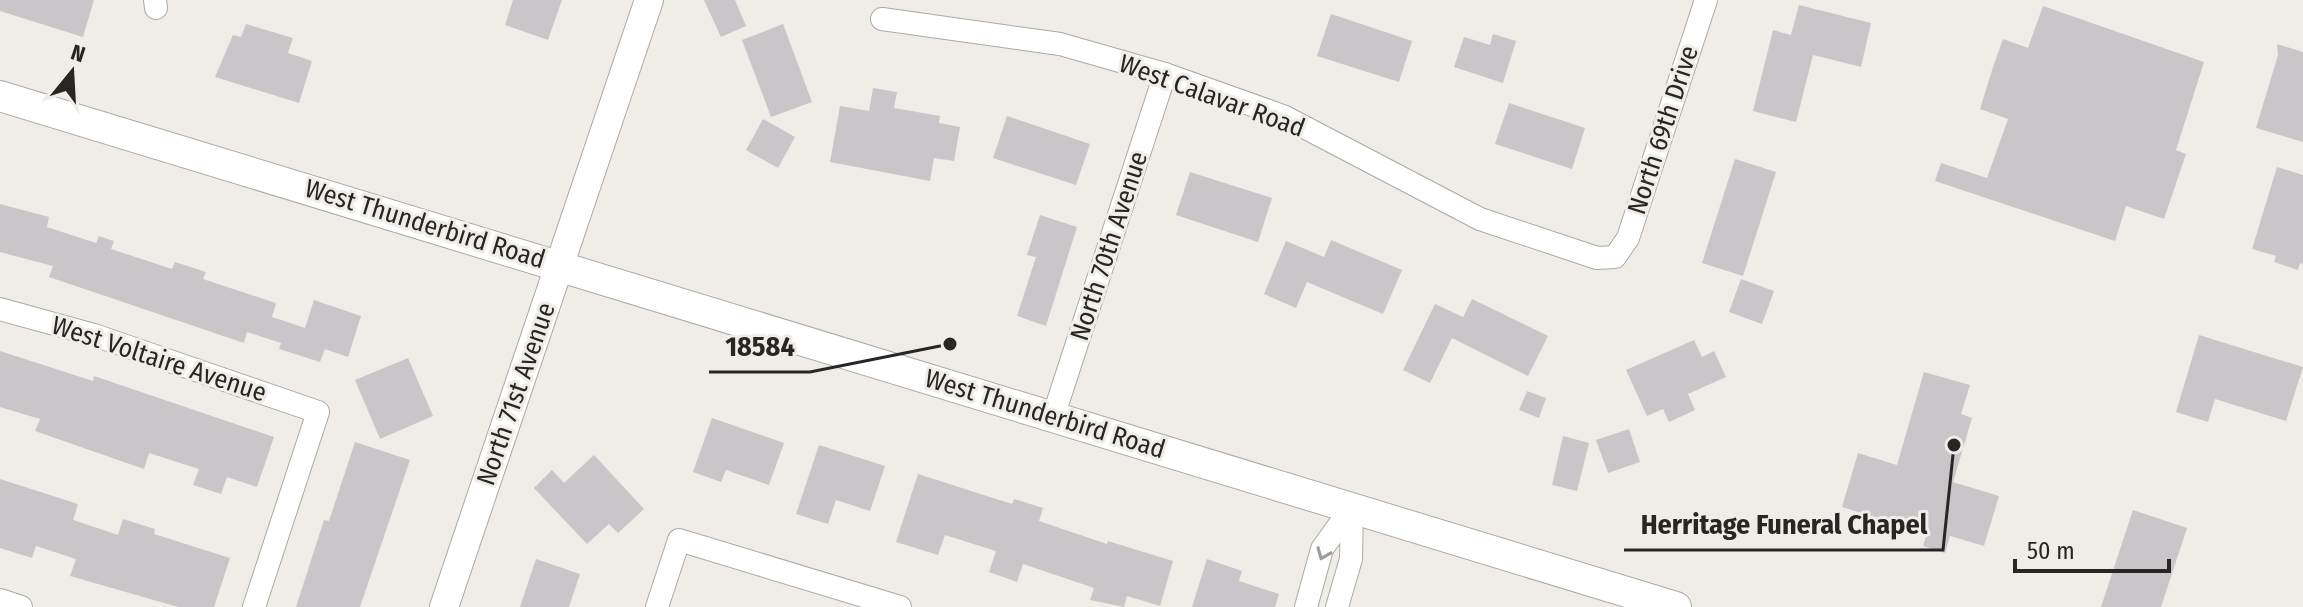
<svg xmlns="http://www.w3.org/2000/svg" width="2303" height="607" viewBox="0 0 2303 607" font-family="'Fira Sans Condensed',sans-serif">
  <style>
    .building { fill: #c9c5c9 }
    .lines { fill: none; stroke-linecap: round; stroke-linejoin: round }
    .minor-casing { stroke: #aca9a4; stroke-width: 24 }
    .tertiary-casing { stroke: #aca9a4; stroke-width: 30 }
    .secondary-casing { stroke: #aca9a4; stroke-width: 32 }
    .minor { stroke: #fff; stroke-width: 22 }
    .tertiary { stroke: #fff; stroke-width: 28 }
    .secondary { stroke: #fff; stroke-width: 30 }
    .oneway { stroke: #9e9d9d }
    .labels { text-anchor: middle; dominant-baseline: central; stroke-width: 6; stroke-linejoin: round; paint-order: stroke }
    .street-label { font-size: 26px; fill: #282625; stroke: #f0ede8 }
    .leader { fill: none; stroke: #282625; stroke-width: 3 }
    .callout-dot { fill: #282625; stroke: #f0ede8; stroke-width: 3 }
    .callout-label { font-size: 28px; text-anchor: middle; font-weight: bold; fill: #282625; stroke: #f0ede8; stroke-width: 6; stroke-linejoin: round; paint-order: stroke }
  </style>
  <rect width="100%" height="100%" fill="#f0ede8"/>
  <g class="building">
    <path d="M0 0H94L83 37 0 11Z"/>
    <path d="M513 0H562L548 40 505 25Z"/>
    <path d="M704 0H735L746 26 721 37Z"/>
    <path d="M1799 5 1871 23 1861 67 1813 55 1796 122 1753 111 1773 30 1791 35Z"/>
    <path d="M2043 6 2204 62 2176 150 2186 154 2164 219 2126 206 2115 241 1935 181 1941 163 1987 178 2008 119 1980 109 1993 67 2003 39 2028 48Z"/>
    <path d="M1331 14 1412 41 1399 82 1317 56Z"/>
    <path d="M246 24 293 38 288 53 312 61 299 103 215 77 233 35 241 37Z"/>
    <path d="M783 24 812 102 771 117 742 40Z"/>
    <path d="M1493 34 1516 41 1503 83 1454 67 1464 37 1490 45Z"/>
    <path d="M2277 44 2303 52V142L2256 128 2278 55Z"/>
    <path d="M873 88 897 92 894 108 940 116 939 123 960 127 954 161 934 158 930 181 830 162 840 106 869 111Z"/>
    <path d="M1509 103 1585 128 1572 169 1495 144Z"/>
    <path d="M1007 116 1090 144 1076 185 993 158Z"/>
    <path d="M763 119 795 137 778 168 746 150Z"/>
    <path d="M1735 159 1776 172 1743 276 1702 263Z"/>
    <path d="M2277 167 2303 175V264L2300 263 2298 270 2274 262 2276 256 2252 249Z"/>
    <path d="M1190 172 1272 198 1258 242 1176 215Z"/>
    <path d="M0 204 49 217 47 227 96 243 99 236 114 241 111 249 172 269 175 262 206 272 203 279 276 303 272 317 305 328 314 300 361 316 348 357 325 349 320 362 279 349 281 343 247 332 244 343 49 277 53 266 0 252Z"/>
    <path d="M1040 215 1077 227 1046 326 1017 316 1036 257 1027 255Z"/>
    <path d="M1331 240 1402 270 1383 314 1307 282 1296 308 1264 294 1286 241 1324 257Z"/>
    <path d="M1741 279 1774 291 1762 324 1729 312Z"/>
    <path d="M1472 299 1548 336 1528 376 1452 338 1430 383 1403 370 1435 304 1463 317Z"/>
    <path d="M2199 335 2303 367 2286 421 2215 399 2208 422 2176 412Z"/>
    <path d="M1694 340 1702 357 1714 351 1726 377 1688 394 1695 410 1669 422 1663 409 1647 416 1626 370Z"/>
    <path d="M0 351 93 381 94 376 274 437 257 487 227 477 221 494 193 485 199 469 149 453 144 469 35 431 40 419 0 407Z"/>
    <path d="M408 358 433 416 380 439 355 380Z"/>
    <path d="M1924 372 1970 385 1961 414 1972 418 1953 482 1999 496 1984 546 1950 536 1945 553 1923 546 1927 533 1842 507 1858 453 1897 465Z"/>
    <path d="M1527 391 1546 398 1539 418 1519 410Z"/>
    <path d="M712 418 784 443 769 485 726 470 721 482 693 472Z"/>
    <path d="M1629 429 1640 462 1608 473 1596 440Z"/>
    <path d="M1563 436 1589 443 1577 491 1552 485Z"/>
    <path d="M355 442 410 460 360 607H296L324 520 329 521Z"/>
    <path d="M819 445 885 466 870 511 836 500 828 524 796 514Z"/>
    <path d="M594 455 644 509 618 533 609 524 587 544 534 488 552 470 564 483Z"/>
    <path d="M918 474 1012 504 1014 499 1043 508 1039 521 1107 544 1108 541 1173 561 1160 606 1127 596 1124 607 1090 600 1094 588 1023 564 1017 582 989 572 996 551 945 535 938 555 896 542Z"/>
    <path d="M0 479 78 504 73 520 118 535 123 519 155 529 154 534 230 558 214 607H178L70 576 76 559 36 546 32 558 0 548Z"/>
    <path d="M2133 510 2187 528 2161 607H2101Z"/>
    <path d="M536 559 580 574 569 607H520Z"/>
    <path d="M1207 559 1242 571 1239 581 1279 594 1275 607H1192Z"/>
  </g>
  <g class="lines">
    <g class="minor-casing">
      <g id="minor">
        <path d="M155 0 156 8"/>
        <path d="M882 19 1060 44 1165 74 1283 116 1480 219 1597 258 1615 257 1628 238 1706 0"/>
        <path d="M0 309 94 335 318 412 254 607"/>
        <path d="M1053 417 1165 74"/>
        <path d="M0 600 21 607"/>
        <path d="M657 607 679 540 900 607"/>
        <path d="M1306 607 1322 549 1352 507"/>
        <path d="M1337 607 1351 559 1352 507"/>
      </g>
    </g>
    <g class="tertiary-casing">
      <path id="tertiary" d="M444 607 649 0"/>
    </g>
    <g class="secondary-casing">
      <path id="secondary" d="M0 96 1676 607"/>
    </g>
    <use href="#minor" class="minor"/>
    <use href="#tertiary" class="tertiary"/>
    <use href="#secondary" class="secondary"/>
  </g>
  <defs><path id="oneway-chevron" d="M-2-3.5L2.5 0L-2 3.5" fill="none" stroke-width="1.6" stroke-linecap="round" stroke-linejoin="round" transform="scale(2)"/></defs>
  <use class="oneway" href="#oneway-chevron" transform="translate(1323 554) rotate(112)"/>
  <g class="labels">
    <g class="street-label">
      <text transform="translate(1212 96) rotate(20)">West Calavar Road</text>
      <text transform="translate(1663 130) rotate(-72)">North 69th Drive</text>
      <text transform="translate(425 224) rotate(17)">West Thunderbird Road</text>
      <text transform="translate(1109 246) rotate(-72)">North 70th Avenue</text>
      <text transform="translate(159 359) rotate(18)">West Voltaire Avenue</text>
      <text transform="translate(516 394) rotate(-71)">North 71st Avenue</text>
      <text transform="translate(1045 414) rotate(17)">West Thunderbird Road</text>
    </g>
  </g>
  <path class="leader" d="M950 344L810 372H709M1954 445L1943 550H1624"/>
  <g class="callout-dot">
    <circle cx="950" cy="344" r="8"/>
    <circle cx="1954" cy="445" r="8"/>
  </g>
  <g class="callout-label">
    <text x="760" y="356">18584</text>
    <text x="1784" y="534">Herritage Funeral Chapel</text>
  </g>
  <g transform="translate(72 72) rotate(18)" stroke="#f0ede8" stroke-width="6" paint-order="stroke">
  <path d="M0-6L14 30L0 20L-14 30Z" fill="#282625"/>
  <text y="-12" font-size="22" font-weight="bold" text-anchor="middle" fill="#282625">N</text>
  </g>
  <path d="M2015 559v12h154v-12" fill="none" stroke="#282625" stroke-width="4"/>
  <text x="2027" y="559" font-size="24" fill="#282625" stroke="#f0ede8" stroke-width="6" paint-order="stroke">50 m</text>
</svg>
